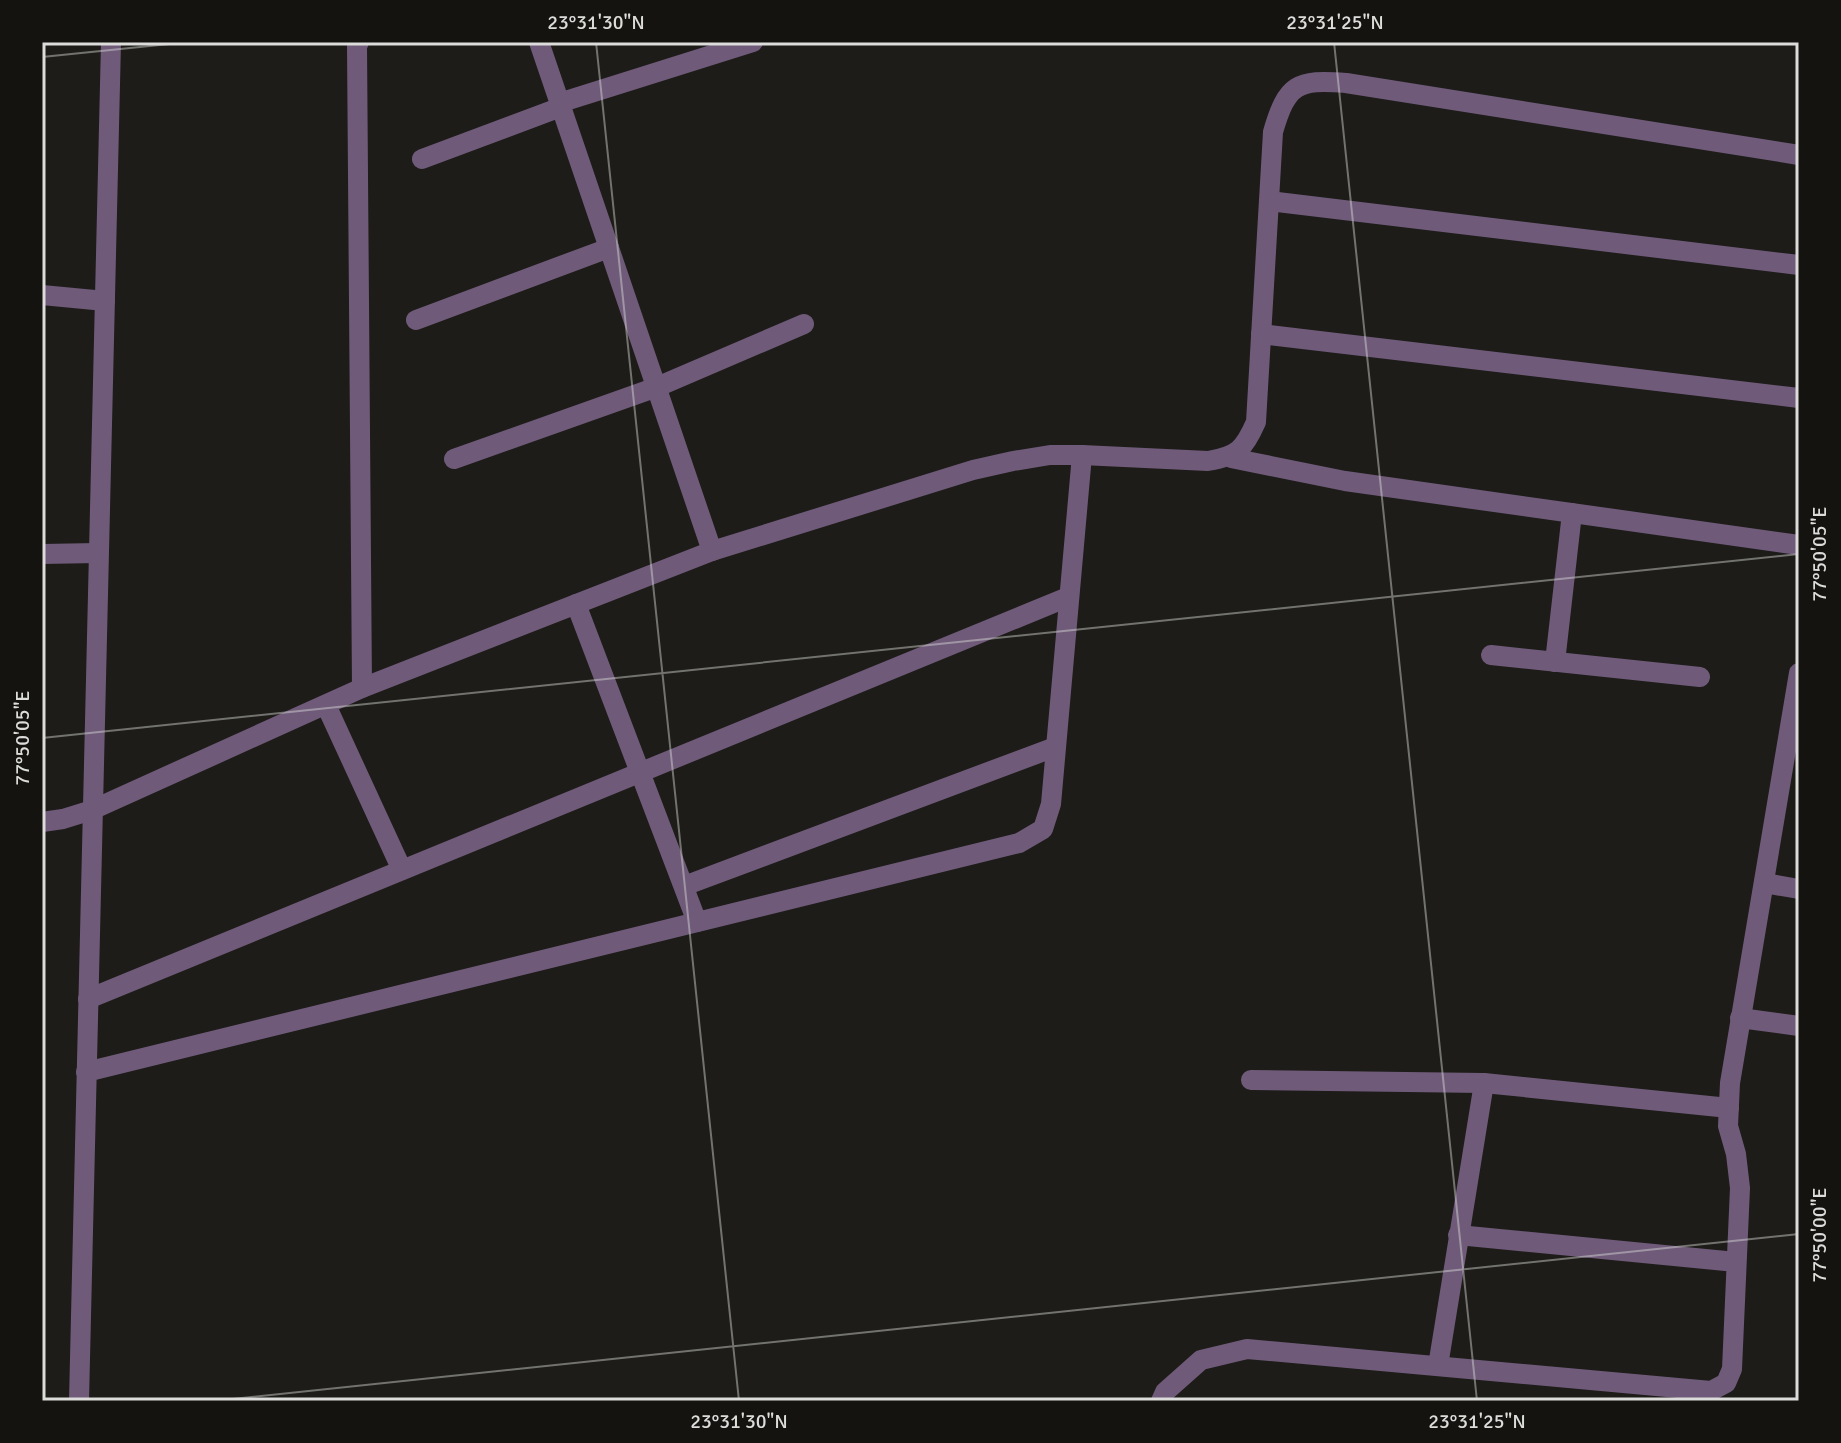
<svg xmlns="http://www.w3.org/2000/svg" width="1841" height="1443" viewBox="0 0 1841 1443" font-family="Signika,sans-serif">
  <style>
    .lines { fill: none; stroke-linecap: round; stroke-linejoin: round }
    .minor { stroke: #6f5b79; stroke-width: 20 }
    .ticks { fill: none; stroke: #dcdcda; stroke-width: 2; stroke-opacity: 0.45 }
    .neatline { fill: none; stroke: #dcdcda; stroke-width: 3 }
    .ticks-label { font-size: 20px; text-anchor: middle; fill: #dcdcda }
  </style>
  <rect width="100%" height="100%" fill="#1d1c19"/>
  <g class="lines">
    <g class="minor">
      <path d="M359 42 357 46 362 688"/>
      <path d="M539 42 712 551"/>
      <path d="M559 103 753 42"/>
      <path d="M422 159 561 107"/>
      <path d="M1269 201 1799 265"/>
      <path d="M42 295 105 301"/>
      <path d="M416 320 609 248"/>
      <path d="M1261 334 1799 398"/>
      <path d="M1231 458 1345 481 1799 545"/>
      <path d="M454 459 657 387 804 324"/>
      <path d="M42 554 98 553"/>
      <path d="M576 604 697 922"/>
      <path d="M1491 655 1700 677"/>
      <path d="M1555 662 1572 513"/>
      <path d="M326 705 402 870"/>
      <path d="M42 822 63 819 92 810 362 688 712 551 973 470 1013 461 1050 455H1082L1208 461C1238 456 1244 449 1256 422L1273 132C1287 84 1297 79 1346 83L1799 155"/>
      <path d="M1764 883 1799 889"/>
      <path d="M684 886 1055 747"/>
      <path d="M88 999 1068 597"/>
      <path d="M1740 1018 1799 1026"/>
      <path d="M86 1072 1019 843 1043 829 1051 804 1082 455"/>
      <path d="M1251 1080 1484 1083 1729 1108"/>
      <path d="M1458 1235 1736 1262"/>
      <path d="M1438 1366 1484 1083"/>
      <path d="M79 1401 111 42"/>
      <path d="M1161 1401 1165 1392 1201 1360 1247 1349 1711 1391 1726 1383 1732 1369 1740 1188 1736 1154 1728 1126 1730 1083 1799 673"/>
    </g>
  </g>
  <path class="ticks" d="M596 42 739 1401M1334 42 1477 1401M42 57 189 42M42 738 1799 554M214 1401 1799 1234"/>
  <rect width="1841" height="1443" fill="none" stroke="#141310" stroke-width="88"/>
  <rect x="44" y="44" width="1753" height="1355" class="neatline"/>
  <g class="ticks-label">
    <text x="596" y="29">23°31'30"N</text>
    <text x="1335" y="29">23°31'25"N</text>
    <text transform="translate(1819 554) rotate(-90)" y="7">77°50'05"E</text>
    <text transform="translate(22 738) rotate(-90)" y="7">77°50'05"E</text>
    <text transform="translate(1819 1235) rotate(-90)" y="7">77°50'00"E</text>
    <text x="739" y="1428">23°31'30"N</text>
    <text x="1477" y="1428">23°31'25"N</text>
  </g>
</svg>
